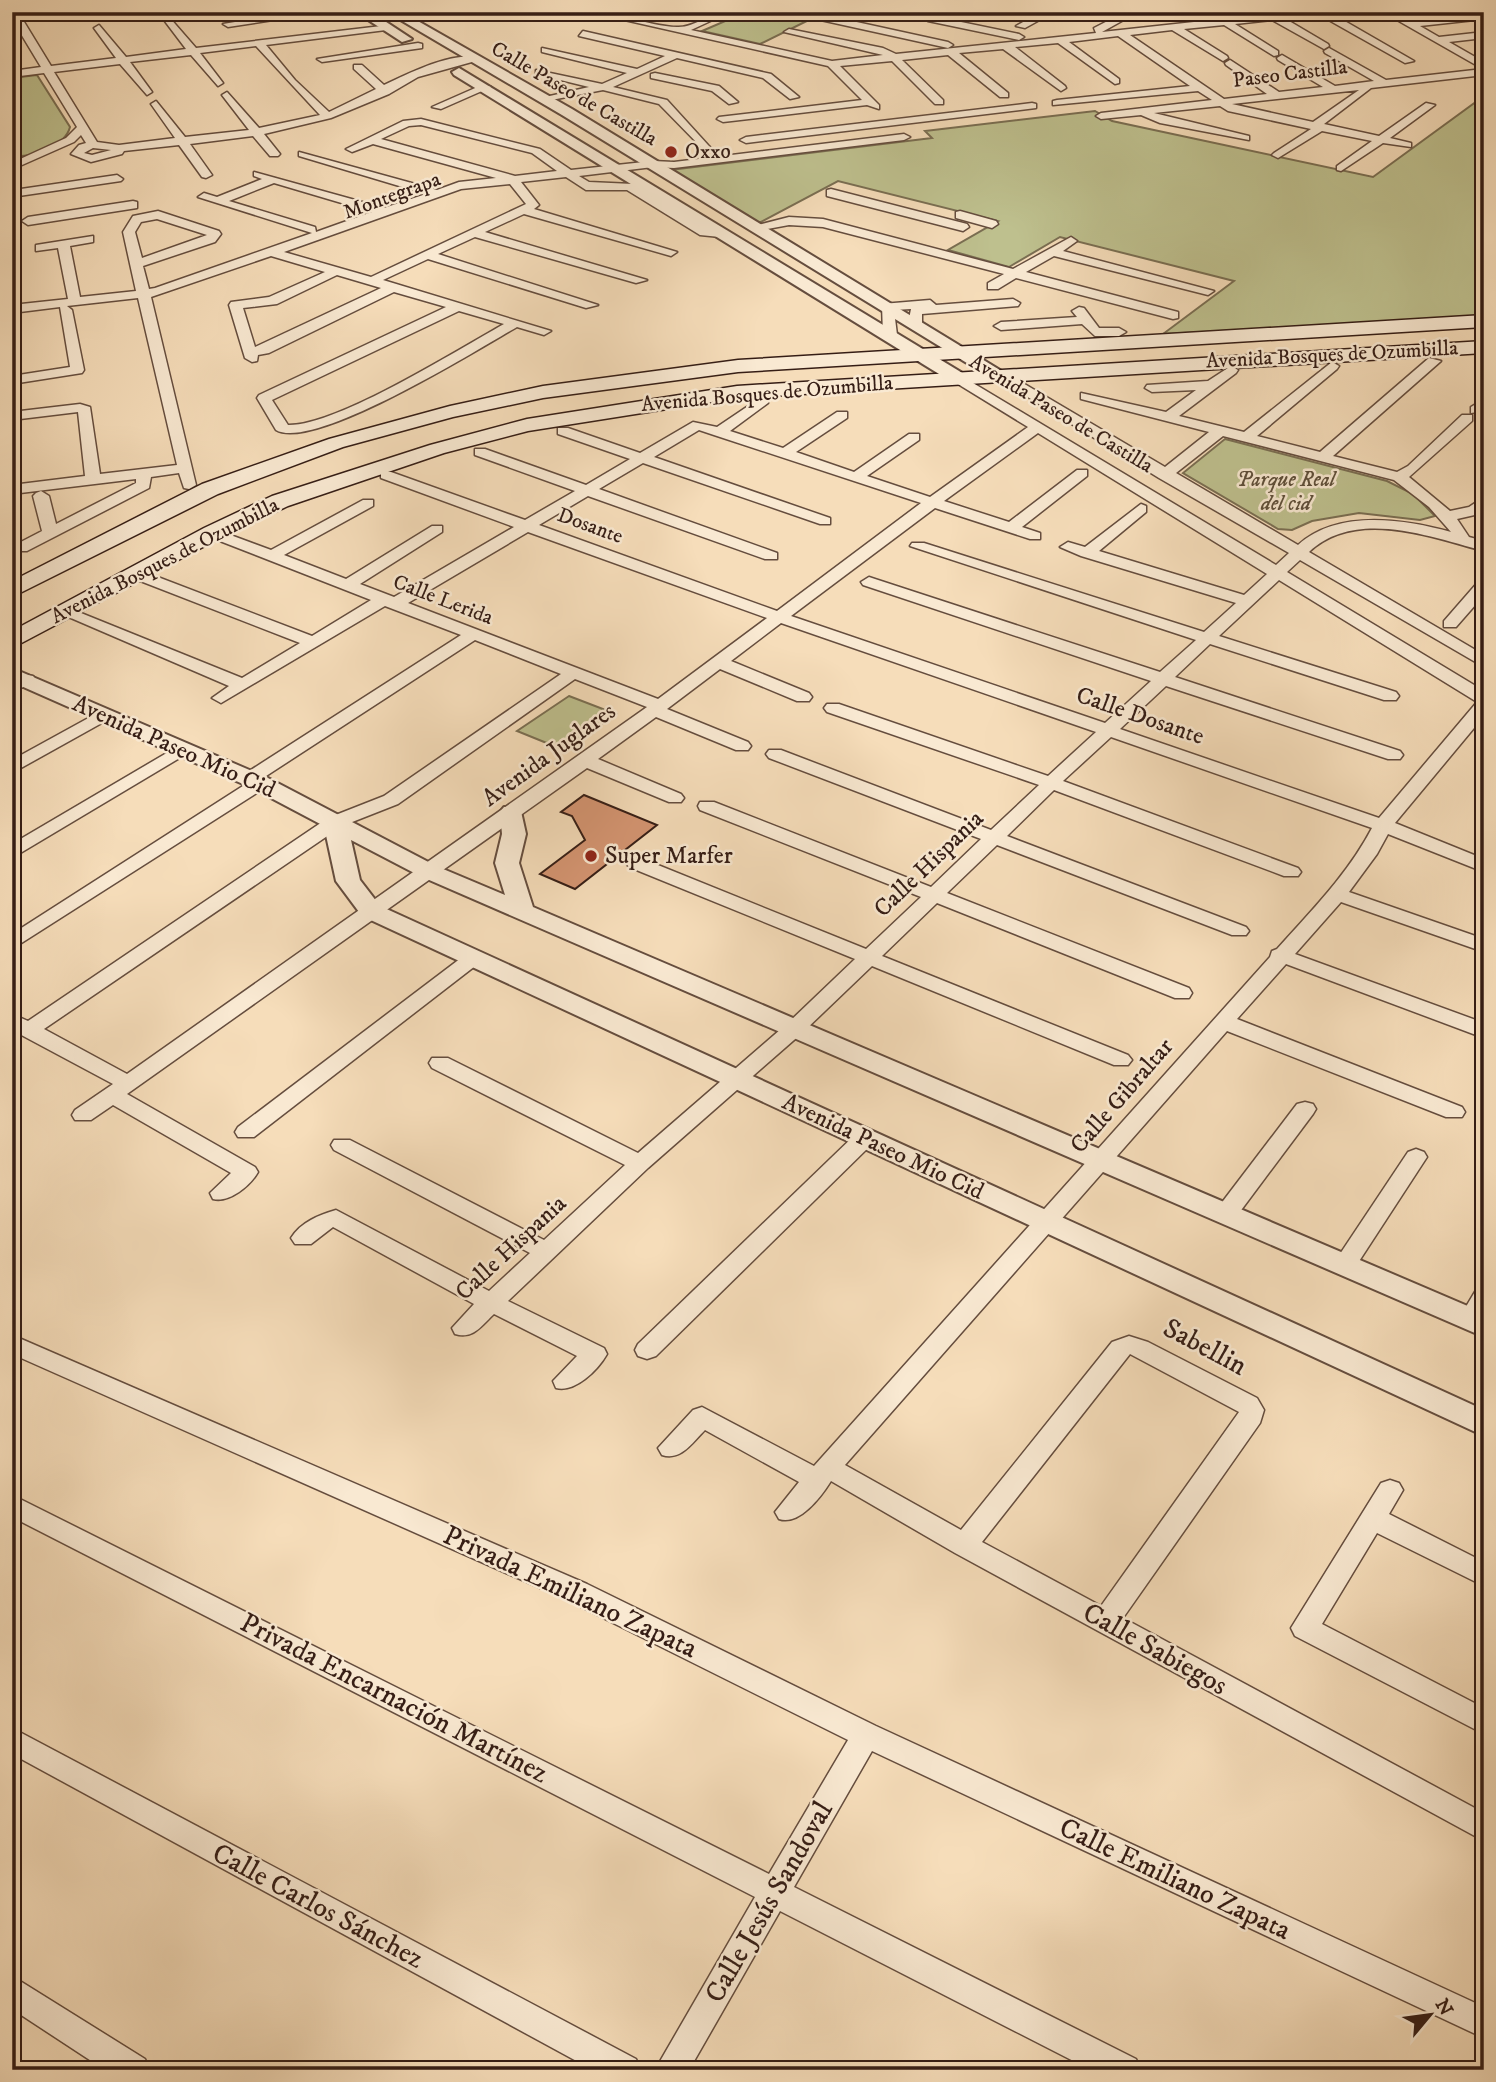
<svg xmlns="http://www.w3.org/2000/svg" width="1496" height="2082" viewBox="0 0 1496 2082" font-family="'IM FELL DW Pica',serif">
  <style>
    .green { fill: #bec08e; stroke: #7a6e52; stroke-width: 2 }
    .building { fill: #d59572; stroke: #351d15; stroke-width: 2 }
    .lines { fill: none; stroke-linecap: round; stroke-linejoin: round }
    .minor-casing { stroke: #654d3e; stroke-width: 3 }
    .tertiary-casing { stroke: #654d3e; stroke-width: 4 }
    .secondary-casing { stroke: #351d15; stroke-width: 3 }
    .minor { fill: #f9e9d2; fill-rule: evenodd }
    .tertiary { fill: #f9e9d2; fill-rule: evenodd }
    .secondary { fill: #f9e9d2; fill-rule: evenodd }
    .poi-dot { fill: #8f2418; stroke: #f9e9d2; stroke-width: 2.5 }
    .labels { text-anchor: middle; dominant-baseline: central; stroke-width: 5; stroke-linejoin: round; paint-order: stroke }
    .far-street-label { font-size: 21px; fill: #351d15; stroke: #f9e9d2 }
    .far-poi-label { font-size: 21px; fill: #351d15; stroke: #f9e9d2; text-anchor: start }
    .far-park-label { font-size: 21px; font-style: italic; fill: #5e4e39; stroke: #f9e9d2 }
    .street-label { font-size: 24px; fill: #351d15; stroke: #f9e9d2 }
    .poi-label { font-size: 24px; fill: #351d15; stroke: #f9e9d2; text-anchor: start }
    .near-street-label { font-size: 28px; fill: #351d15; stroke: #f9e9d2 }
  </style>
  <rect width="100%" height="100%" fill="#f6ddba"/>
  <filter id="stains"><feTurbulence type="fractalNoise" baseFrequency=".00286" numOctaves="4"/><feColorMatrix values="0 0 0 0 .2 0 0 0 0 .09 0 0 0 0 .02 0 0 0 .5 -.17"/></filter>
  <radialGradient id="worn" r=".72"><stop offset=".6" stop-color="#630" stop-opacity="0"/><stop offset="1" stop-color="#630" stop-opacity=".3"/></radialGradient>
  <g class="green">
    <path d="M746 12H825L760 44 702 31Z"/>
    <path d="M37 75 70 127C65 147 30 158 12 156V78Z"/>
    <path d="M1484 96V317L1163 334 1234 281 1060 237 1009 267 948 250 998 221 838 181 759 223 670 170 932 138 925 131 1095 111 1112 121 1373 177Z"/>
    <path d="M1225 439 1387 481 1413 494 1435 516 1420 520 1359 513 1312 521 1292 530 1278 529 1183 473Z"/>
    <path d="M569 696 616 714 564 750 517 731Z"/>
  </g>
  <path class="building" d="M584 795 657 825 575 889 540 874 585 840 572 816 561 812Z"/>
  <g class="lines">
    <g class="minor-casing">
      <g id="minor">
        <path d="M12 12H18L51 66 116 58 94 28 99 25 126 57 186 49 164 20 169 17 196 48 390 25 386 30 266 45 295 80 329 112 376 89 354 69V65H362L384 85C403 76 460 47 479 60L418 77 389 94 331 118 264 134 280 154 278 156H270L253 136 190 144 212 175 206 178 202 177 179 145 124 151 122 154 91 162 71 154 79 145 86 143 81 135 74 142 22 165 18 164V160L66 138 77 127 44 73 12 77V71L41 67 12 19ZM256 46 320 115 259 128 227 92 222 95 249 130 185 137 156 101 151 104 175 138 119 145 97 142 54 72 120 64 147 95 152 92 130 62 191 55 218 86 223 83 200 53ZM93 148 111 150 92 155 84 153Z"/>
        <path d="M295 12H325L228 27 223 24Z"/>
        <path d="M589 12C620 12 647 26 677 27 694 28 711 12 730 12L691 30 832 61 883 55 784 32 789 29 883 48 896 54 1096 33 1094 28 1125 12H1138L1102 32 1286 12H1329L1414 61 1405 63 1318 14 1284 18 1328 44 1329 46 1324 49 1272 20 1235 24 1278 51V55L1274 56 1224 25 1184 29 1227 56 1228 58 1223 61 1172 30 1130 35 1224 99 1267 94 1226 65 1225 63 1230 60 1279 92 1323 87 1278 60 1277 58 1282 55 1335 86 1374 81 1325 53 1324 51 1329 48 1386 80 1483 69 1383 12H1396L1411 21 1484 13V19L1420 26 1439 37 1484 32V38L1449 42 1484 62V75L1371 88 1324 124 1379 136 1426 103 1435 105 1390 138 1411 143V147L1383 143 1341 171 1337 170V166L1372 141 1322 131 1278 158 1272 155 1274 153 1311 129 1228 111 1220 106 1154 113 1249 136V140L1160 123 1141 115 1101 119 1096 116 1101 113 1212 100 1198 91 1053 105V101L1057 100 1190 86 1118 36 1069 42 1119 79V83L1115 84 1058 43 1015 47 1065 86 1066 88 1061 91 1003 49 959 53 1008 93V97H1000L948 55 902 60 943 100V104H935L892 61 840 66 879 105V109L867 105 723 122 717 119 719 117 862 100 828 66ZM1359 90 1313 122 1232 104Z"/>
        <path d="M894 12H908L886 20V16Z"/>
        <path d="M1041 12H1054L1025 28 1016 26Z"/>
        <path d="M820 14 948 42 953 45 948 48 816 19Z"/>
        <path d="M932 16 1019 34 1024 37 1019 40 928 21Z"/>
        <path d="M583 31 771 74 799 97 790 99 763 78 677 58 613 87 667 100 708 145 710 147 704 150 659 104 603 90 541 102V98L589 87 536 74V70L602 84 627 73 542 52V48L637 69 665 56 579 36Z"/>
        <path d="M418 43 422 44V48L322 62 317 59Z"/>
        <path d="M655 73 719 86 738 102 729 104 712 91 651 78V74Z"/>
        <path d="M482 85 491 87 441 109 432 107Z"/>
        <path d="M1032 103 1036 104V108L746 143 740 140 746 137Z"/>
        <path d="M421 119 540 149 571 170 653 161 674 162 904 134 910 137 904 140 674 168 653 167 579 176 589 182 633 184 707 229 724 230 726 233 720 237 700 235 627 190H586L566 177 521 182 539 205 534 209 677 252 671 256 524 214 485 232 647 280 636 283 475 237 438 254 598 305 586 308 428 259 383 280 551 331 544 335 517 327C477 350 313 452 276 430L257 398 259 395 446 307 394 292 269 353 258 355 257 361 252 362 245 358 229 305 231 302 269 297 325 272 271 256 151 297 196 485 189 489 184 488 179 473 151 477 149 488 27 551H15V545L42 531 33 496 36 493 41 491 49 496 56 524 136 483V479L12 494V485L85 476 78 412 12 420V412L80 404 90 407 100 474 177 465 138 298 67 306 72 310 84 370 82 373 12 384V376L70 367 60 307 12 313V305L68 299 58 248 36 251V245L93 236V242L70 246 80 297 136 291 123 232 133 216 158 211 219 231 221 234 215 242 143 266 149 289 155 288 312 233 198 197 204 193 217 197 262 179 254 176V172L384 208 426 194 299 156V152L437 190 459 182 496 178 373 144 352 152 346 149 403 121ZM421 125 532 153 557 171 515 176 381 139 409 126ZM274 183 372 212 316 232 315 227 229 201ZM510 184 526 204 371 277 284 252 461 189ZM157 219 207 235 142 258 135 232 141 222ZM337 275 381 288 255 347 243 308 277 304ZM459 311 504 324C457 350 337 426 288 425L272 400Z"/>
        <path d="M117 175 123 179 121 181 12 197 14 190Z"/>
        <path d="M831 189 967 224 969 227 963 231 827 196V190Z"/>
        <path d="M133 201 137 202V208L28 225 22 221 28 217Z"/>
        <path d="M960 211 996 221 998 224 992 228 956 218V212Z"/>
        <path d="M789 217 823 219 1013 269 1071 237 1077 241 1063 251 1214 291 1208 295 1054 256 1026 272 1178 312V318L1173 319 1016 278 998 289H988V283L1004 274 823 227 789 225 756 231 750 227Z"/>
        <path d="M1013 299 1020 303 1018 306 922 314V324L915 328 908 324 911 309 894 310 897 335 890 339 883 335 882 304 930 300 936 305Z"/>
        <path d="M1079 307 1084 308 1099 328H1119L1126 332 1119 336H1095L1082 324 1001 330 994 326 1001 322 1077 317 1072 311Z"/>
        <path d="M1429 358 1441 361 1333 456 1397 472 1408 466 1462 415H1472V421L1409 477 1450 511 1469 507 1484 497V510L1479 514 1457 519 1469 537 1484 541V551C1430 537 1356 508 1309 552L1484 655V667L1300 560 1287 572 1484 691V716L1395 823 1484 859V872L1388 834 1377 854 1349 892 1484 939V952L1341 902 1295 954 1484 1023V1038L1286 964 1237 1019 1462 1107 1465 1112 1462 1117H1446L1227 1031 845 1465 961 1530 1112 1342 1129 1336 1148 1342 1257 1398 1264 1410 1260 1423 1123 1618 1484 1813V1841L955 1553 831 1481C821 1497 799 1526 779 1519L775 1512 799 1482 705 1430C692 1443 681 1461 662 1455L658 1448 693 1410 702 1407 814 1466 1270 957 1272 951 1277 949C1311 911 1348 874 1372 828L1111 737 1063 781 1298 868 1301 872 1298 876H1284L1054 790 1007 836 1246 927 1249 931 1246 935H1232L997 845 947 893 1189 988 1192 993 1189 998H1175L937 903 882 956 1128 1055 1132 1060 1128 1065H1114L872 966 802 1033 648 1168 508 1301 604 1348 607 1354C598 1370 575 1393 556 1388L553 1381 577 1356 494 1314C482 1325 473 1340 455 1334L452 1328 474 1304 333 1227 311 1244H295L291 1238C301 1222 319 1215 336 1210L489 1291 530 1253 334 1150 331 1145 334 1140H350L544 1240 625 1165 432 1068 429 1063 432 1058H448L638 1153 788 1023 855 959 629 867 626 863 629 859H643L866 949 921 897 700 810 698 806 700 802H714L931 887 981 839 769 758 766 754 769 750H781L991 830 1039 785 827 712 824 708 827 704H839L1048 776 1096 732 781 623 731 661 809 693 812 697 809 701H797L720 669 667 709 748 742 751 746 748 750H736L656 717 598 759 681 794 684 798 681 802H669L587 768 127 1094 255 1167 258 1172C250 1186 229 1203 213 1199L210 1193 231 1173 113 1105 91 1120H75L72 1115 75 1110 113 1084 12 1030V1014L28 1021 328 818 384 796 561 674 475 640 263 778 269 783 266 787 12 949V934L246 784 240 779 243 775 461 635 385 606 221 703 212 698 229 686 57 612 59 609H71L242 678 300 643 130 577V571H142L312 636 371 600 207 536V530H217L271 550 363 500H373V506L284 555 346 579 432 526H442V532L360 584 394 597 514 527 381 478V472H391L525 520 575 491 475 455V449H485L586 485 630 459 558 434V428H568L640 453 693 422 717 427 763 396 768 397V403L730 431 783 448 837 412H847V418L796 452 854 472 909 434H919V440L867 476 930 497 1028 427 953 381 951 378 958 374 1276 565 1289 553 1159 478 992 375 1004 372 1165 467 1209 432 1081 399V393L1166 412 1196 390 1152 392 1145 388 1147 385 1208 381 1231 366 1238 370 1236 373 1179 416 1244 432 1332 362 1339 366 1337 369 1257 436 1320 452ZM699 430 714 435 921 503 777 611 539 525 588 496 765 559H777V553L599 489 643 463 820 524H830V518L654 457ZM1038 433 1267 574 1244 595 1099 551 1146 512V506L1141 504 1085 547 1068 542 1060 547 1081 556 1236 603 1204 632 924 543H912L910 546 1196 640 1160 672 875 579 869 577 861 582 863 585 1151 681 1105 723 791 616 935 508 1030 539H1040V533L1022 527 1087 476V470H1077L1009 522 944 501ZM1223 436 1394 480 1429 507 1451 532C1403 519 1338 509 1298 545L1176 473ZM528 532 767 618 658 699 408 603ZM1279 580 1477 702 1379 818 1120 729 1166 686 1388 759H1400L1403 755 1400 751 1175 677 1210 644 1384 700H1396L1399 696 1396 692 1219 636ZM575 679 647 707 127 1074 44 1029 342 826 398 804ZM1130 1354 1239 1412 1101 1606 982 1542Z"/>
        <path d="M1484 399V411L1471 413V407Z"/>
        <path d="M1484 580V595L1456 627H1444V621L1478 582Z"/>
        <path d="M27 675 33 676 36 680 12 693V681Z"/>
        <path d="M103 710 109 711 112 715 109 719 12 773V760Z"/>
        <path d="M182 744 191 749 188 753 12 858V844Z"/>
        <path d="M472 953 479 955 482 959 479 963 254 1137H238L235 1132 238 1127 465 955Z"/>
        <path d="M1305 1102 1313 1104 1316 1109 1313 1114 1233 1221H1217L1214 1215 1217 1209 1297 1104Z"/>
        <path d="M865 1131 873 1133 876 1138 873 1143 656 1356 647 1359 638 1356 635 1350 638 1344 857 1133Z"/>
        <path d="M1416 1149 1424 1152 1427 1157 1352 1272 1344 1274 1336 1272 1332 1266 1408 1152Z"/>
        <path d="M1484 1287V1317L1478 1326 1470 1329 1462 1326 1458 1320 1476 1290Z"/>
        <path d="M12 1335 587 1584 876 1726 1484 2007V2038L872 1751 794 1887 1136 2059 1141 2070H1091L780 1911 689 2070H655L755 1897 12 1517V1495L769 1874 848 1740 567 1600 12 1354Z"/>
        <path d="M1390 1480 1399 1483 1403 1490 1389 1514 1484 1562V1586L1377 1533 1322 1624 1484 1708V1734L1295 1636 1291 1628 1381 1483Z"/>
        <path d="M12 1728 636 2059 641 2070H593L12 1754Z"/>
        <path d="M12 1976 145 2059 150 2070H105L12 2009Z"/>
      </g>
    </g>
    <g class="tertiary-casing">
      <g id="tertiary">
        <path d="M356 12H371L412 39 402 42Z"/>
        <path d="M387 12H402L572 109 1008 375 999 380 993 379 562 115Z"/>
        <path d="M459 68 964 374 967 378 958 383 952 382 454 75 452 72Z"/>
        <path d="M12 668 268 778 436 866 505 895 495 863 502 834 500 812 504 807H520L526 834 519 863 533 907 1484 1313V1337L420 876 351 840 360 880 380 906 1484 1410V1436L362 916 336 881 324 826 252 788 12 682Z"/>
      </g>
    </g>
    <g class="secondary-casing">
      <g id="secondary">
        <path d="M1484 315V327L738 372 543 398 453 417 343 447 218 494 12 597V581L202 484 329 439 450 406 543 386 738 360Z"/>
        <path d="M1484 341V353L737 398 528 431 444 453 288 506 220 538 12 648V631L204 528 272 496 430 445 527 419 737 386Z"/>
      </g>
    </g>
    <use href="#minor" class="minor"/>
    <use href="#tertiary" class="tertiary"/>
    <use href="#secondary" class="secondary"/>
  </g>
  <g class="poi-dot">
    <circle cx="671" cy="152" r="7"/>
    <circle cx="591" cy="856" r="7"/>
  </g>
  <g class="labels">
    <g class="far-street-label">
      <text transform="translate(1290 74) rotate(-7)">Paseo Castilla</text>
      <text transform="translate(574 94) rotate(30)">Calle Paseo de Castilla</text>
      <text transform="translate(392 196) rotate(-20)">Montegrapa</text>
      <text transform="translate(1332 355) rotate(-3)">Avenida Bosques de Ozumbilla</text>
      <text transform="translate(767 394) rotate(-5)">Avenida Bosques de Ozumbilla</text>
      <text transform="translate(1061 414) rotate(31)">Avenida Paseo de Castilla</text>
      <text transform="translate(590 526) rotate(20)">Dosante</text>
      <text transform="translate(165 561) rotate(-27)">Avenida Bosques de Ozumbilla</text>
      <text transform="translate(443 600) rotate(21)">Calle Lerida</text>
    </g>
    <g class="far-poi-label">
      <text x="685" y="152">Oxxo</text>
    </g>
    <g class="far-park-label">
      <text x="1286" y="480">Parque Real<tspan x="1286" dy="24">del cid</tspan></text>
    </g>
    <g class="street-label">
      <text transform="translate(1140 716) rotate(19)">Calle Dosante</text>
      <text transform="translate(174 747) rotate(24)">Avenida Paseo Mio Cid</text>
      <text transform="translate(549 755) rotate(-36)">Avenida Juglares</text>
      <text transform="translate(929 864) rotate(-44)">Calle Hispania</text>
      <text transform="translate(1122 1096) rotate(-49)">Calle Gibraltar</text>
      <text transform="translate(883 1147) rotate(25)">Avenida Paseo Mio Cid</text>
      <text transform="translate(511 1248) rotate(-43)">Calle Hispania</text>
    </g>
    <g class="poi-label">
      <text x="605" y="856">Super Marfer</text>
    </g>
    <g class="near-street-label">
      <text transform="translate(1205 1347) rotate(28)">Sabellin</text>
      <text transform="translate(570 1592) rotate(25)">Privada Emiliano Zapata</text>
      <text transform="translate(1155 1649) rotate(29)">Calle Sabiegos</text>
      <text transform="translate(394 1698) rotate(27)">Privada Encarnación Martínez</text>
      <text transform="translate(1175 1879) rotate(25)">Calle Emiliano Zapata</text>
      <text transform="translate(769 1902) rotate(-60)">Calle Jesús Sandoval</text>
      <text transform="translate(318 1906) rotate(28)">Calle Carlos Sánchez</text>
    </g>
  </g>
  <rect width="1496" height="2082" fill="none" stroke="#f6ddba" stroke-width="42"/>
  <rect x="14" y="14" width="1468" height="2054" fill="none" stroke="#351d15" stroke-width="3.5"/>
  <rect x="21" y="21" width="1454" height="2040" fill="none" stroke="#351d15" stroke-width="2"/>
  <g transform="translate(1430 2015) rotate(61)" stroke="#f9e9d2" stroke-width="5" paint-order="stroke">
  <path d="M0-5L12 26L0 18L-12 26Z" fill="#351d15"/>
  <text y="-10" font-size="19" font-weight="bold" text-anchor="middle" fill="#351d15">N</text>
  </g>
  <rect width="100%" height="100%" filter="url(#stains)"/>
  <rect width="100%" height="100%" fill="url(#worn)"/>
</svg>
